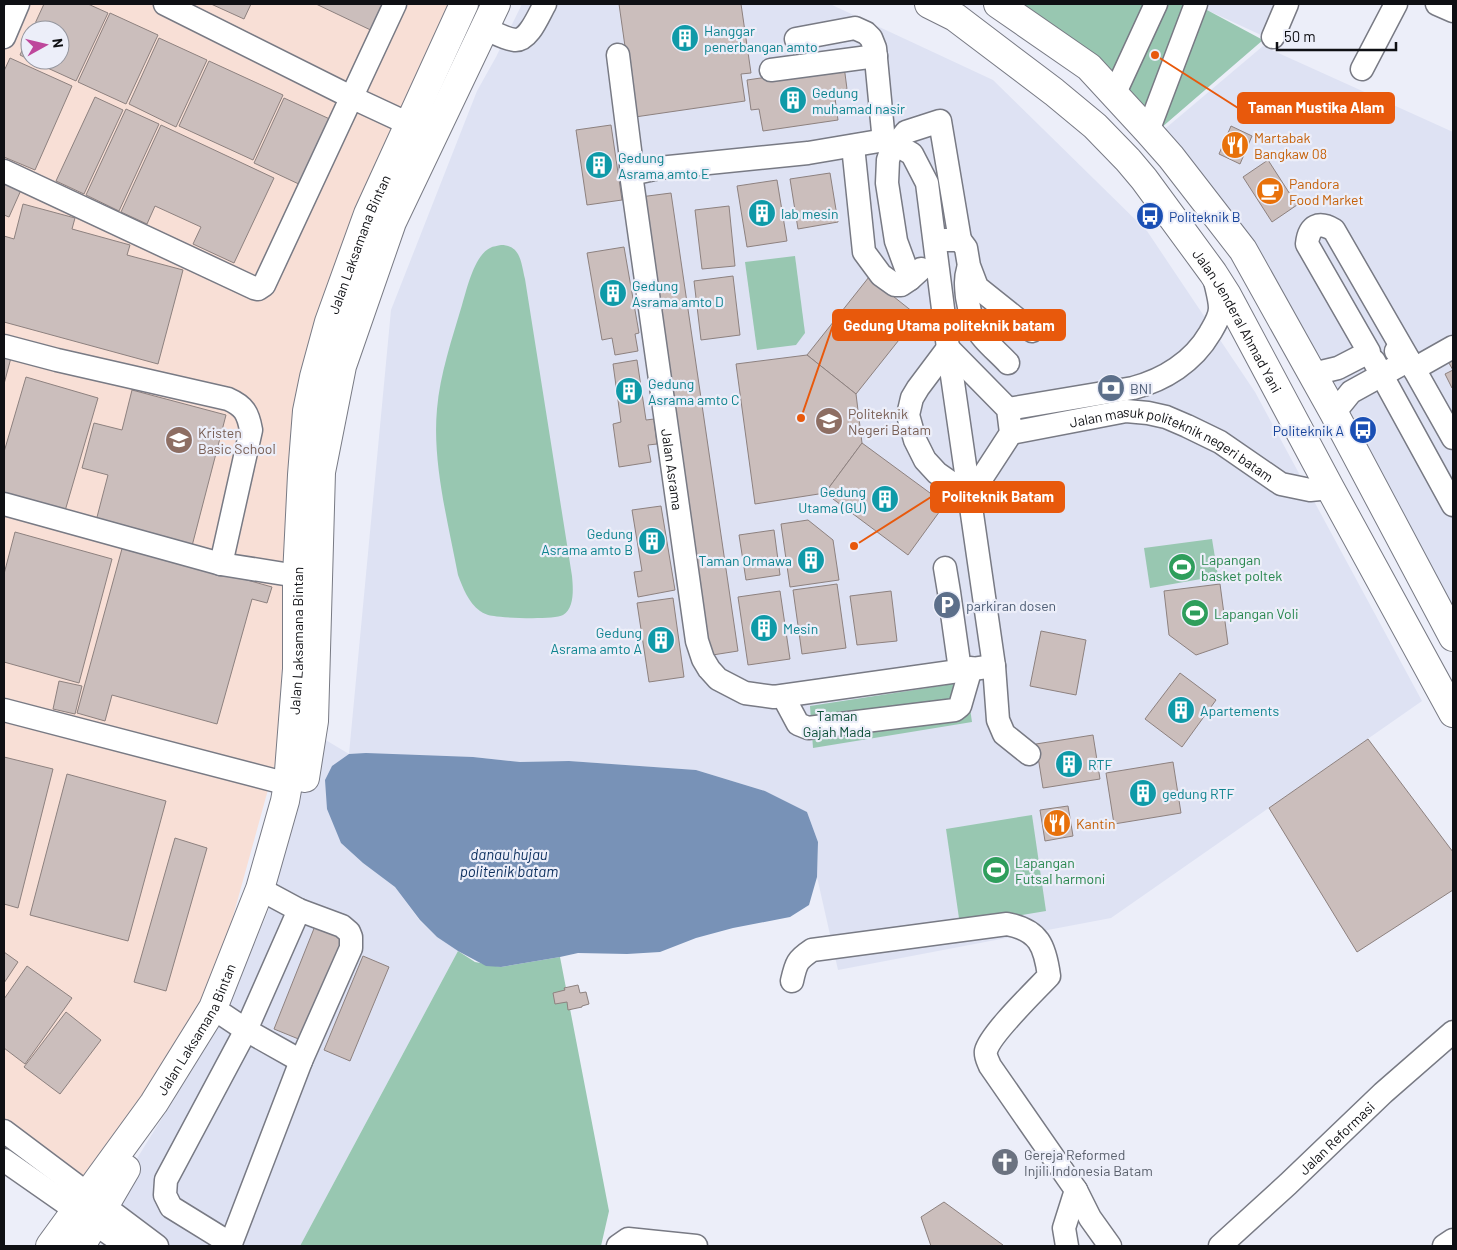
<svg xmlns="http://www.w3.org/2000/svg" width="1457" height="1250" viewBox="0 0 1457 1250" font-family="Barlow,sans-serif">
  <style>
    .built { fill: #dee2f3 }
    .industrial { fill: #f8dfd6; fill-rule: evenodd }
    .green { fill: #98c7b1 }
    .water { fill: #7892b7 }
    .building { fill: #cbbebc; stroke: #8d817f }
    .lines { fill: none; stroke-linecap: round; stroke-linejoin: round }
    .minor-casing { stroke: #787a84; stroke-width: 25 }
    .major-casing { stroke: #787a84; stroke-width: 30 }
    .highway-casing { stroke: #787a84; stroke-width: 30 }
    .minor { stroke: #fff; stroke-width: 22 }
    .major { stroke: #fff; stroke-width: 28 }
    .highway { stroke: #fff; stroke-width: 28 }
    .labels { text-anchor: middle; dominant-baseline: central; stroke-width: 4.5; stroke-linejoin: round; paint-order: stroke }
    .culture-label { font-size: 14px; fill: #0d838f; stroke: #eceef9; text-anchor: start }
    .food-label { font-size: 14px; fill: #c56008; stroke: #eceef9; text-anchor: start }
    .transit-label { font-size: 14px; fill: #164399; stroke: #eceef9; text-anchor: start }
    .street-label { font-size: 14px; fill: #0f1014; stroke: #eceef9 }
    .service-label { font-size: 14px; fill: #4e5e75; stroke: #eceef9; text-anchor: start }
    .education-label { font-size: 14px; fill: #785e54; stroke: #eceef9; text-anchor: start }
    .leisure-label { font-size: 14px; fill: #27864d; stroke: #eceef9; text-anchor: start }
    .park-label { font-size: 14px; fill: #0f5039; stroke: #eceef9 }
    .worship-label { font-size: 14px; fill: #5b616d; stroke: #eceef9; text-anchor: start }
    .water-label { font-size: 15px; font-style: italic; fill: #0b2e5d; stroke: #eceef9 }
    .leader { fill: none; stroke: #e8590c; stroke-width: 2 }
    .callout-dot { fill: #e8590c; stroke: #eceef9; stroke-width: 2 }
    .callout { fill: #e8590c; stroke: #e8590c; stroke-width: 2 }
    .callout-label { font-size: 15px; text-anchor: middle; font-weight: bold; fill: #fff }
  </style>
  <rect width="100%" height="100%" fill="#eceef9"/>
  <g class="built">
    <path d="M522 4H830L993 80 1147 231 1255 392 1422 701 1111 918 838 970 817 877 818 842 807 812 765 791 696 770 569 761 520 762 473 757 427 756 341 843 363 863 395 887 420 921 437 937 458 951 300 1246H163L108 1205 220 1025 269 909 294 787 299 724 349 754 391 310 477 91 496 57Z"/>
    <path d="M1199 4H1275L1261 35 1207 10Z"/>
    <path d="M1263 46 1453 132V621L1160 133Z"/>
  </g>
  <path class="industrial" d="M4 4H451L296 416 277 757 213 989 91 1186 4 1125ZM30 30H60V60H30Z"/>
  <g class="green">
    <path d="M998 4H1199L1207 10 1263 40 1154 134Z"/>
    <path d="M501 245C521 245 521 263 525 279L572 576C573 587 575 608 563 615 554 620 505 618 494 616 489 616 483 613 480 611 468 602 463 588 458 575 448 522 432 462 437 409 440 374 452 339 462 305 467 289 474 256 490 248 493 246 498 246 501 245Z"/>
    <path d="M795 256 805 333 796 345 757 350 745 262Z"/>
    <path d="M1212 539 1218 576 1150 588 1144 548Z"/>
    <path d="M966 682 972 722 813 748 810 706Z"/>
    <path d="M1032 815 1046 911 960 925 946 829Z"/>
    <path d="M458 951 475 962 501 967 560 957 609 1211 601 1246H300Z"/>
  </g>
  <path class="water" d="M366 753 473 757 520 762 569 761 696 770 765 791 807 812 818 842 817 877 809 905 790 917 733 928 696 938 660 952 627 954 578 953 560 957 501 967 486 966 458 951 437 937 420 920 395 887 363 863 341 843 327 809 325 780 332 766 349 754Z"/>
  <g class="building">
    <path d="M44 4H88L108 13 76 81 30 60H60V30H32Z"/>
    <path d="M211 4H251L244 19Z"/>
    <path d="M316 4H393L379 34Z"/>
    <path d="M619 4H741L751 73 741 74 745 101 635 117Z"/>
    <path d="M110 13 158 35 126 104 78 82Z"/>
    <path d="M30 33V60L20 55Z"/>
    <path d="M159 38 207 60 176 127 129 104Z"/>
    <path d="M10 58 72 86 35 170 4 157V71Z"/>
    <path d="M209 61 283 95 253 160 179 126Z"/>
    <path d="M844 66 847 89 834 91 838 120 763 131 759 109 751 110 747 80Z"/>
    <path d="M95 97 123 110 84 194 56 181Z"/>
    <path d="M284 98 334 121 303 186 254 163Z"/>
    <path d="M126 109 159 124 119 211 86 195Z"/>
    <path d="M161 125 274 178 234 263 193 244 201 227 155 206 147 224 121 212Z"/>
    <path d="M611 125 622 200 587 205 576 130Z"/>
    <path d="M1231 126 1252 136 1240 164 1219 154Z"/>
    <path d="M1268 160 1297 205 1272 222 1243 177Z"/>
    <path d="M830 173 838 222 798 229 790 179Z"/>
    <path d="M777 180 787 241 747 247 737 186Z"/>
    <path d="M4 182 21 190 9 217 4 215Z"/>
    <path d="M671 193 738 651 706 656 640 197Z"/>
    <path d="M23 204 75 218 72 229 130 245 127 255 183 270 158 364 4 322V236L14 239Z"/>
    <path d="M729 206 735 266 702 269 695 210Z"/>
    <path d="M624 247 639 333 635 334 638 351 615 355 612 338 602 340 587 253Z"/>
    <path d="M733 276 740 335 701 340 694 281Z"/>
    <path d="M869 277 918 316 856 394 807 355Z"/>
    <path d="M4 352 12 354 4 384Z"/>
    <path d="M1453 354V388H1452L1445 374 1453 370 1446 358Z"/>
    <path d="M807 355 856 394 862 443 825 493 755 504 736 364Z"/>
    <path d="M637 360 646 420 654 419 657 444 648 445 651 462 619 467 613 424 621 422 613 364Z"/>
    <path d="M26 377 98 398 65 511 4 493V452Z"/>
    <path d="M132 390 226 415 192 546 96 521 108 475 82 468 94 423 122 430Z"/>
    <path d="M862 443 945 504 908 555 825 493Z"/>
    <path d="M661 506 675 590 638 597 634 572 642 571 632 510Z"/>
    <path d="M808 520 833 540 839 580 790 587 781 524Z"/>
    <path d="M774 530 780 575 746 580 739 535Z"/>
    <path d="M15 532 112 559 79 683 4 662V574Z"/>
    <path d="M123 545 272 587 267 603 252 599 217 724 112 695 105 721 77 713Z"/>
    <path d="M837 584 846 648 802 654 793 590Z"/>
    <path d="M1220 584 1228 644 1196 655 1169 635 1164 591Z"/>
    <path d="M780 591 790 659 748 665 738 597Z"/>
    <path d="M891 591 897 641 857 645 850 596Z"/>
    <path d="M673 598 684 677 649 682 637 603Z"/>
    <path d="M1041 631 1086 640 1076 695 1030 686Z"/>
    <path d="M1180 673 1216 700 1182 747 1145 719Z"/>
    <path d="M59 681 82 686 75 714 53 709Z"/>
    <path d="M1093 735 1100 779 1043 788 1036 744Z"/>
    <path d="M1368 739 1453 852V890L1357 952 1269 808Z"/>
    <path d="M4 757 53 769 18 908 4 904Z"/>
    <path d="M1173 762 1181 813 1114 824 1106 773Z"/>
    <path d="M67 774 166 801 128 941 30 915Z"/>
    <path d="M1068 806 1073 836 1045 841 1040 810Z"/>
    <path d="M175 838 207 848 166 991 134 982Z"/>
    <path d="M315 926 343 937 301 1040 274 1029Z"/>
    <path d="M4 952 18 962 4 983Z"/>
    <path d="M363 956 389 967 350 1061 324 1050Z"/>
    <path d="M27 966 72 998 25 1064 4 1048V999Z"/>
    <path d="M578 985 580 993 586 992 589 1004 582 1006V1007L568 1010 567 1002 555 1004 553 993 565 990 564 988Z"/>
    <path d="M66 1012 101 1040 60 1094 24 1067Z"/>
    <path d="M944 1202 1003 1245 1004 1246H931L921 1217Z"/>
  </g>
  <g class="lines">
    <g class="minor-casing">
      <g id="minor">
        <path d="M165 4 351 97 409 124"/>
        <path d="M1437 4 1453 11"/>
        <path d="M485 29C494 32 505 39 515 40 529 41 539 14 545 4"/>
        <path d="M4 37 18 4"/>
        <path d="M1273 37 1287 4"/>
        <path d="M796 39 855 28 866 33 871 38 875 48 884 142"/>
        <path id="s1" d="M618 55 631 158V174L697 641 703 659 709 669 718 679 745 693 774 697 994 666"/>
        <path d="M1362 69 1396 4"/>
        <path d="M771 70 876 56"/>
        <path d="M1114 95 1156 4"/>
        <path d="M1148 131 1196 4"/>
        <path d="M853 146 864 252 881 275 895 285H901L910 279 921 269"/>
        <path d="M4 171 254 288 258 289 264 285 395 4"/>
        <path d="M631 174 659 168 808 153 879 141 895 144 912 154 927 183 948 348 994 666 998 720 1004 734 1029 754"/>
        <path d="M945 240H960L966 248 969 266 977 287 1032 331"/>
        <path d="M968 269C965 279 966 287 967 297 969 306 970 316 974 324 981 339 997 351 1008 363"/>
        <path d="M910 279 896 241 887 183 888 160 891 151 906 132 940 121 960 240"/>
        <path d="M4 346 57 360 228 399C244 406 248 413 251 430L221 564"/>
        <path d="M948 348 1008 409 1011 433 970 496"/>
        <path d="M948 348 918 388 912 398 908 415 915 440 925 460 937 473 970 496"/>
        <path d="M1396 351 1409 360 1453 438"/>
        <path d="M1374 361 1453 505"/>
        <path d="M1414 369 1453 347"/>
        <path d="M1313 374 1338 368 1369 352 1307 244C1309 225 1319 221 1334 230L1409 360 1351 392 1334 413"/>
        <path d="M1008 409 1133 388C1164 380 1193 362 1210 333 1214 326 1220 317 1220 308 1220 300 1217 290 1215 281"/>
        <path id="s2" d="M1011 433 1126 411 1148 413 1166 417 1187 426 1220 442 1281 484 1310 490 1330 488"/>
        <path d="M4 504 221 564 297 576"/>
        <path d="M945 568 949 592 960 670"/>
        <path d="M783 696 798 724 808 728 955 710 960 706 971 668"/>
        <path d="M4 710 288 784"/>
        <path d="M792 981C796 963 797 960 812 950L1007 924C1039 930 1045 946 1049 976 1036 990 990 1034 986 1051 985 1056 988 1061 990 1066L1076 1190 1064 1228 1067 1246"/>
        <path d="M213 1008 246 1030 301 1061"/>
        <path d="M4 1131 157 1246"/>
        <path d="M4 1160 127 1246"/>
        <path d="M1076 1190 1090 1218 1110 1246"/>
        <path d="M231 1244 171 1207 165 1195 166 1180 246 1030 299 910"/>
        <path d="M230 1246 301 1061 351 948V937L349 932 342 926 299 910 260 889"/>
        <path d="M618 1246 628 1239 696 1246"/>
        <path id="s3" d="M1220 1246 1288 1184 1383 1093 1453 1032"/>
        <path d="M1444 1246 1453 1240"/>
      </g>
    </g>
    <g class="major-casing">
      <g id="major">
        <path d="M305 778 314 721 321 472 342 366 392 222 496 4"/>
        <path id="s4" d="M50 1246 154 1103 213 1008 260 889 285 801 288 784 297 669V576L302 475 307 411 314 377 329 322 368 214 464 4"/>
        <path d="M81 1246 126 1169"/>
      </g>
    </g>
    <g class="highway-casing">
      <g id="highway">
        <path id="s5" d="M929 4 955 17 1054 92 1095 126 1128 160 1144 179 1213 273 1227 295 1330 488 1453 713"/>
        <path d="M998 4 1089 67 1148 131 1171 157 1243 250 1334 413 1453 637"/>
      </g>
    </g>
    <use href="#minor" class="minor"/>
    <use href="#major" class="major"/>
    <use href="#highway" class="highway"/>
  </g>
  <defs>
    <g id="building-disc" transform="scale(1.4375)"><circle r="9.5" fill="#0f9aa8" stroke="#eceef9"/><path d="M-4-6H4V6H1V3H-1V6H-4ZM-2.5-4.3h1.7v1.8h-1.7ZM.8-4.3h1.7v1.8H.8ZM-2.5-1h1.7V.8h-1.7ZM.8-1h1.7V.8H.8Z" fill="#fff"/></g>
    <g id="restaurant-disc" transform="scale(1.4375)"><circle r="9.5" fill="#e8710a" stroke="#eceef9"/><path d="M-5-6h1v4h1v-4h1v4h1v-4h1v5L-1.5 .5V6h-2V.5L-5-1ZM5-6V6H3V1.5H1.5Q1.5-4 5-6Z" fill="#fff"/></g>
    <g id="cafe-disc" transform="scale(1.4375)"><circle r="9.5" fill="#e8710a" stroke="#eceef9"/><path d="M-5.5-4.5H6V0H3Q3 3.5 0 3.5H-2.5Q-5.5 3.5-5.5 0ZM3-3.2v2h1.7v-2ZM-6 4.5H4V6H-6Z" fill="#fff"/></g>
    <g id="bus-disc" transform="scale(1.4375)"><circle r="9.5" fill="#1a4fb4" stroke="#eceef9"/><path d="M-5-6H5V4H4V6H2V4H-2V6H-4V4H-5ZM-3.5-4V0h7V-4ZM-3.5 1.2v1.5H-2V1.2ZM2 1.2v1.5H3.5V1.2Z" fill="#fff"/></g>
    <g id="bank-disc" transform="scale(1.4375)"><circle r="9.5" fill="#5c6f8a" stroke="#eceef9"/><path d="M-6-4H6V4H-6ZM0-2.3a2.3 2.3 0 1 0 0 4.6a2.3 2.3 0 1 0 0-4.6Z" fill="#fff"/></g>
    <g id="university-disc" transform="scale(1.4375)"><circle r="9.5" fill="#8d6e63" stroke="#eceef9"/><path d="M0-5L7-2L0 1L-7-2ZM-4 1L0 2.5L4 1V4Q0 6-4 4Z" fill="#fff"/></g>
    <g id="school-disc" transform="scale(1.4375)"><circle r="9.5" fill="#8d6e63" stroke="#eceef9"/><path d="M0-5L7-2L0 1L-7-2ZM-4 1L0 2.5L4 1V4Q0 6-4 4Z" fill="#fff"/></g>
    <g id="stadium-disc" transform="scale(1.4375)"><circle r="9.5" fill="#2e9e5b" stroke="#eceef9"/><path d="M0-5a6.5 5 0 1 0 0 10a6.5 5 0 1 0 0-10ZM-3.5-1.8h7v3.6h-7Z" fill="#fff"/></g>
    <g id="parking-disc" transform="scale(1.4375)"><circle r="9.5" fill="#5c6f8a" stroke="#eceef9"/><path d="M-3.5-5.5H1a3.5 3.5 0 0 1 0 7H-1V5.5H-3.5ZM-1-3.4V-.6H.8a1.4 1.4 0 0 0 0-2.8Z" fill="#fff"/></g>
    <g id="church-disc" transform="scale(1.4375)"><circle r="9.5" fill="#6b7280" stroke="#eceef9"/><path d="M-1.2-6h2.4v3.5h3.3v2.4h-3.3V6h-2.4V-.1h-3.3v-2.4h3.3Z" fill="#fff"/></g>
  </defs>
  <g fill-rule="evenodd">
    <use href="#building-disc" x="685" y="38"/>
    <use href="#building-disc" x="793" y="100"/>
    <use href="#restaurant-disc" x="1235" y="145"/>
    <use href="#building-disc" x="599" y="165"/>
    <use href="#cafe-disc" x="1270" y="191"/>
    <use href="#building-disc" x="762" y="213"/>
    <use href="#bus-disc" x="1150" y="216"/>
    <use href="#building-disc" x="613" y="293"/>
    <use href="#bank-disc" x="1111" y="388"/>
    <use href="#building-disc" x="629" y="391"/>
    <use href="#university-disc" x="829" y="421"/>
    <use href="#bus-disc" x="1363" y="430"/>
    <use href="#school-disc" x="179" y="440"/>
    <use href="#building-disc" x="885" y="499"/>
    <use href="#building-disc" x="652" y="541"/>
    <use href="#building-disc" x="811" y="560"/>
    <use href="#stadium-disc" x="1182" y="567"/>
    <use href="#parking-disc" x="947" y="605"/>
    <use href="#stadium-disc" x="1195" y="613"/>
    <use href="#building-disc" x="764" y="628"/>
    <use href="#building-disc" x="661" y="640"/>
    <use href="#building-disc" x="1181" y="710"/>
    <use href="#building-disc" x="1069" y="764"/>
    <use href="#building-disc" x="1143" y="793"/>
    <use href="#restaurant-disc" x="1057" y="823"/>
    <use href="#stadium-disc" x="996" y="870"/>
    <use href="#church-disc" x="1005" y="1162"/>
  </g>
  <g class="labels">
    <g class="culture-label">
      <text x="704" y="30">Hanggar<tspan x="704" dy="16">penerbangan amto</tspan></text>
      <text x="812" y="92">Gedung<tspan x="812" dy="16">muhamad nasir</tspan></text>
      <text x="618" y="157">Gedung<tspan x="618" dy="16">Asrama amto E</tspan></text>
      <text x="781" y="213">lab mesin</text>
      <text x="632" y="285">Gedung<tspan x="632" dy="16">Asrama amto D</tspan></text>
      <text x="648" y="383">Gedung<tspan x="648" dy="16">Asrama amto C</tspan></text>
      <text x="866" y="491" text-anchor="end">Gedung<tspan x="866" dy="16">Utama (GU)</tspan></text>
      <text x="633" y="533" text-anchor="end">Gedung<tspan x="633" dy="16">Asrama amto B</tspan></text>
      <text x="792" y="560" text-anchor="end">Taman Ormawa</text>
      <text x="783" y="628">Mesin</text>
      <text x="642" y="632" text-anchor="end">Gedung<tspan x="642" dy="16">Asrama amto A</tspan></text>
      <text x="1200" y="710">Apartements</text>
      <text x="1088" y="764">RTF</text>
      <text x="1162" y="793">gedung RTF</text>
    </g>
    <g class="food-label">
      <text x="1254" y="137">Martabak<tspan x="1254" dy="16">Bangkaw 08</tspan></text>
      <text x="1289" y="183">Pandora<tspan x="1289" dy="16">Food Market</tspan></text>
      <text x="1076" y="823">Kantin</text>
    </g>
    <g class="transit-label">
      <text x="1169" y="216">Politeknik B</text>
      <text x="1344" y="430" text-anchor="end">Politeknik A</text>
    </g>
    <g class="street-label">
      <text stroke="none"><textPath href="#s4" startOffset="1074">Jalan Laksamana Bintan</textPath></text>
      <text stroke="none"><textPath href="#s5" startOffset="449">Jalan Jenderal Ahmad Yani</textPath></text>
      <text stroke="none"><textPath href="#s2" startOffset="170">Jalan masuk politeknik negeri batam</textPath></text>
      <text stroke="none"><textPath href="#s1" startOffset="418">Jalan Asrama</textPath></text>
      <text stroke="none"><textPath href="#s4" startOffset="669">Jalan Laksamana Bintan</textPath></text>
      <text stroke="none"><textPath href="#s4" startOffset="262">Jalan Laksamana Bintan</textPath></text>
      <text stroke="none"><textPath href="#s3" startOffset="159">Jalan Reformasi</textPath></text>
    </g>
    <g class="service-label">
      <text x="1130" y="388">BNI</text>
      <text x="966" y="605">parkiran dosen</text>
    </g>
    <g class="education-label">
      <text x="848" y="413">Politeknik<tspan x="848" dy="16">Negeri Batam</tspan></text>
      <text x="198" y="432">Kristen<tspan x="198" dy="16">Basic School</tspan></text>
    </g>
    <g class="leisure-label">
      <text x="1201" y="559">Lapangan<tspan x="1201" dy="16">basket poltek</tspan></text>
      <text x="1214" y="613">Lapangan Voli</text>
      <text x="1015" y="862">Lapangan<tspan x="1015" dy="16">Futsal harmoni</tspan></text>
    </g>
    <g class="park-label">
      <text x="837" y="715">Taman<tspan x="837" dy="16">Gajah Mada</tspan></text>
    </g>
    <g class="worship-label">
      <text x="1024" y="1154">Gereja Reformed<tspan x="1024" dy="16">Injili Indonesia Batam</tspan></text>
    </g>
    <g class="water-label">
      <text x="509" y="854">danau hujau<tspan x="509" dy="17">politenik batam</tspan></text>
    </g>
  </g>
  <path class="leader" d="M1155 55L1238 108M801 418L833 325M854 546L931 497"/>
  <g class="callout-dot">
    <circle cx="1155" cy="55" r="5"/>
    <circle cx="801" cy="418" r="5"/>
    <circle cx="854" cy="546" r="5"/>
  </g>
  <g class="callout">
    <rect x="1238" y="93" width="156" height="30" rx="5"/>
    <rect x="833" y="310" width="232" height="30" rx="5"/>
    <rect x="931" y="482" width="133" height="30" rx="5"/>
  </g>
  <g class="callout-label">
    <text x="1316" y="113">Taman Mustika Alam</text>
    <text x="949" y="331">Gedung Utama politeknik batam</text>
    <text x="998" y="502">Politeknik Batam</text>
  </g>
  <rect width="1457" height="1250" fill="none" stroke="#0f1014" stroke-width="10"/>
  <g transform="translate(45 45) rotate(82)"><circle r="24" fill="#eceef9" stroke="#94959d"/>
  <path d="M0-4L9 19L0 12L-9 19Z" fill="#be479c"/>
  <text y="-8" font-size="14" font-weight="bold" text-anchor="middle" fill="#0f1014">N</text>
  </g>
  <path d="M1277 42v8h119v-8" fill="none" stroke="#0f1014" stroke-width="2.5"/>
  <text x="1284" y="42" font-size="15" fill="#0f1014" stroke="#eceef9" stroke-width="4" paint-order="stroke">50 m</text>
</svg>
